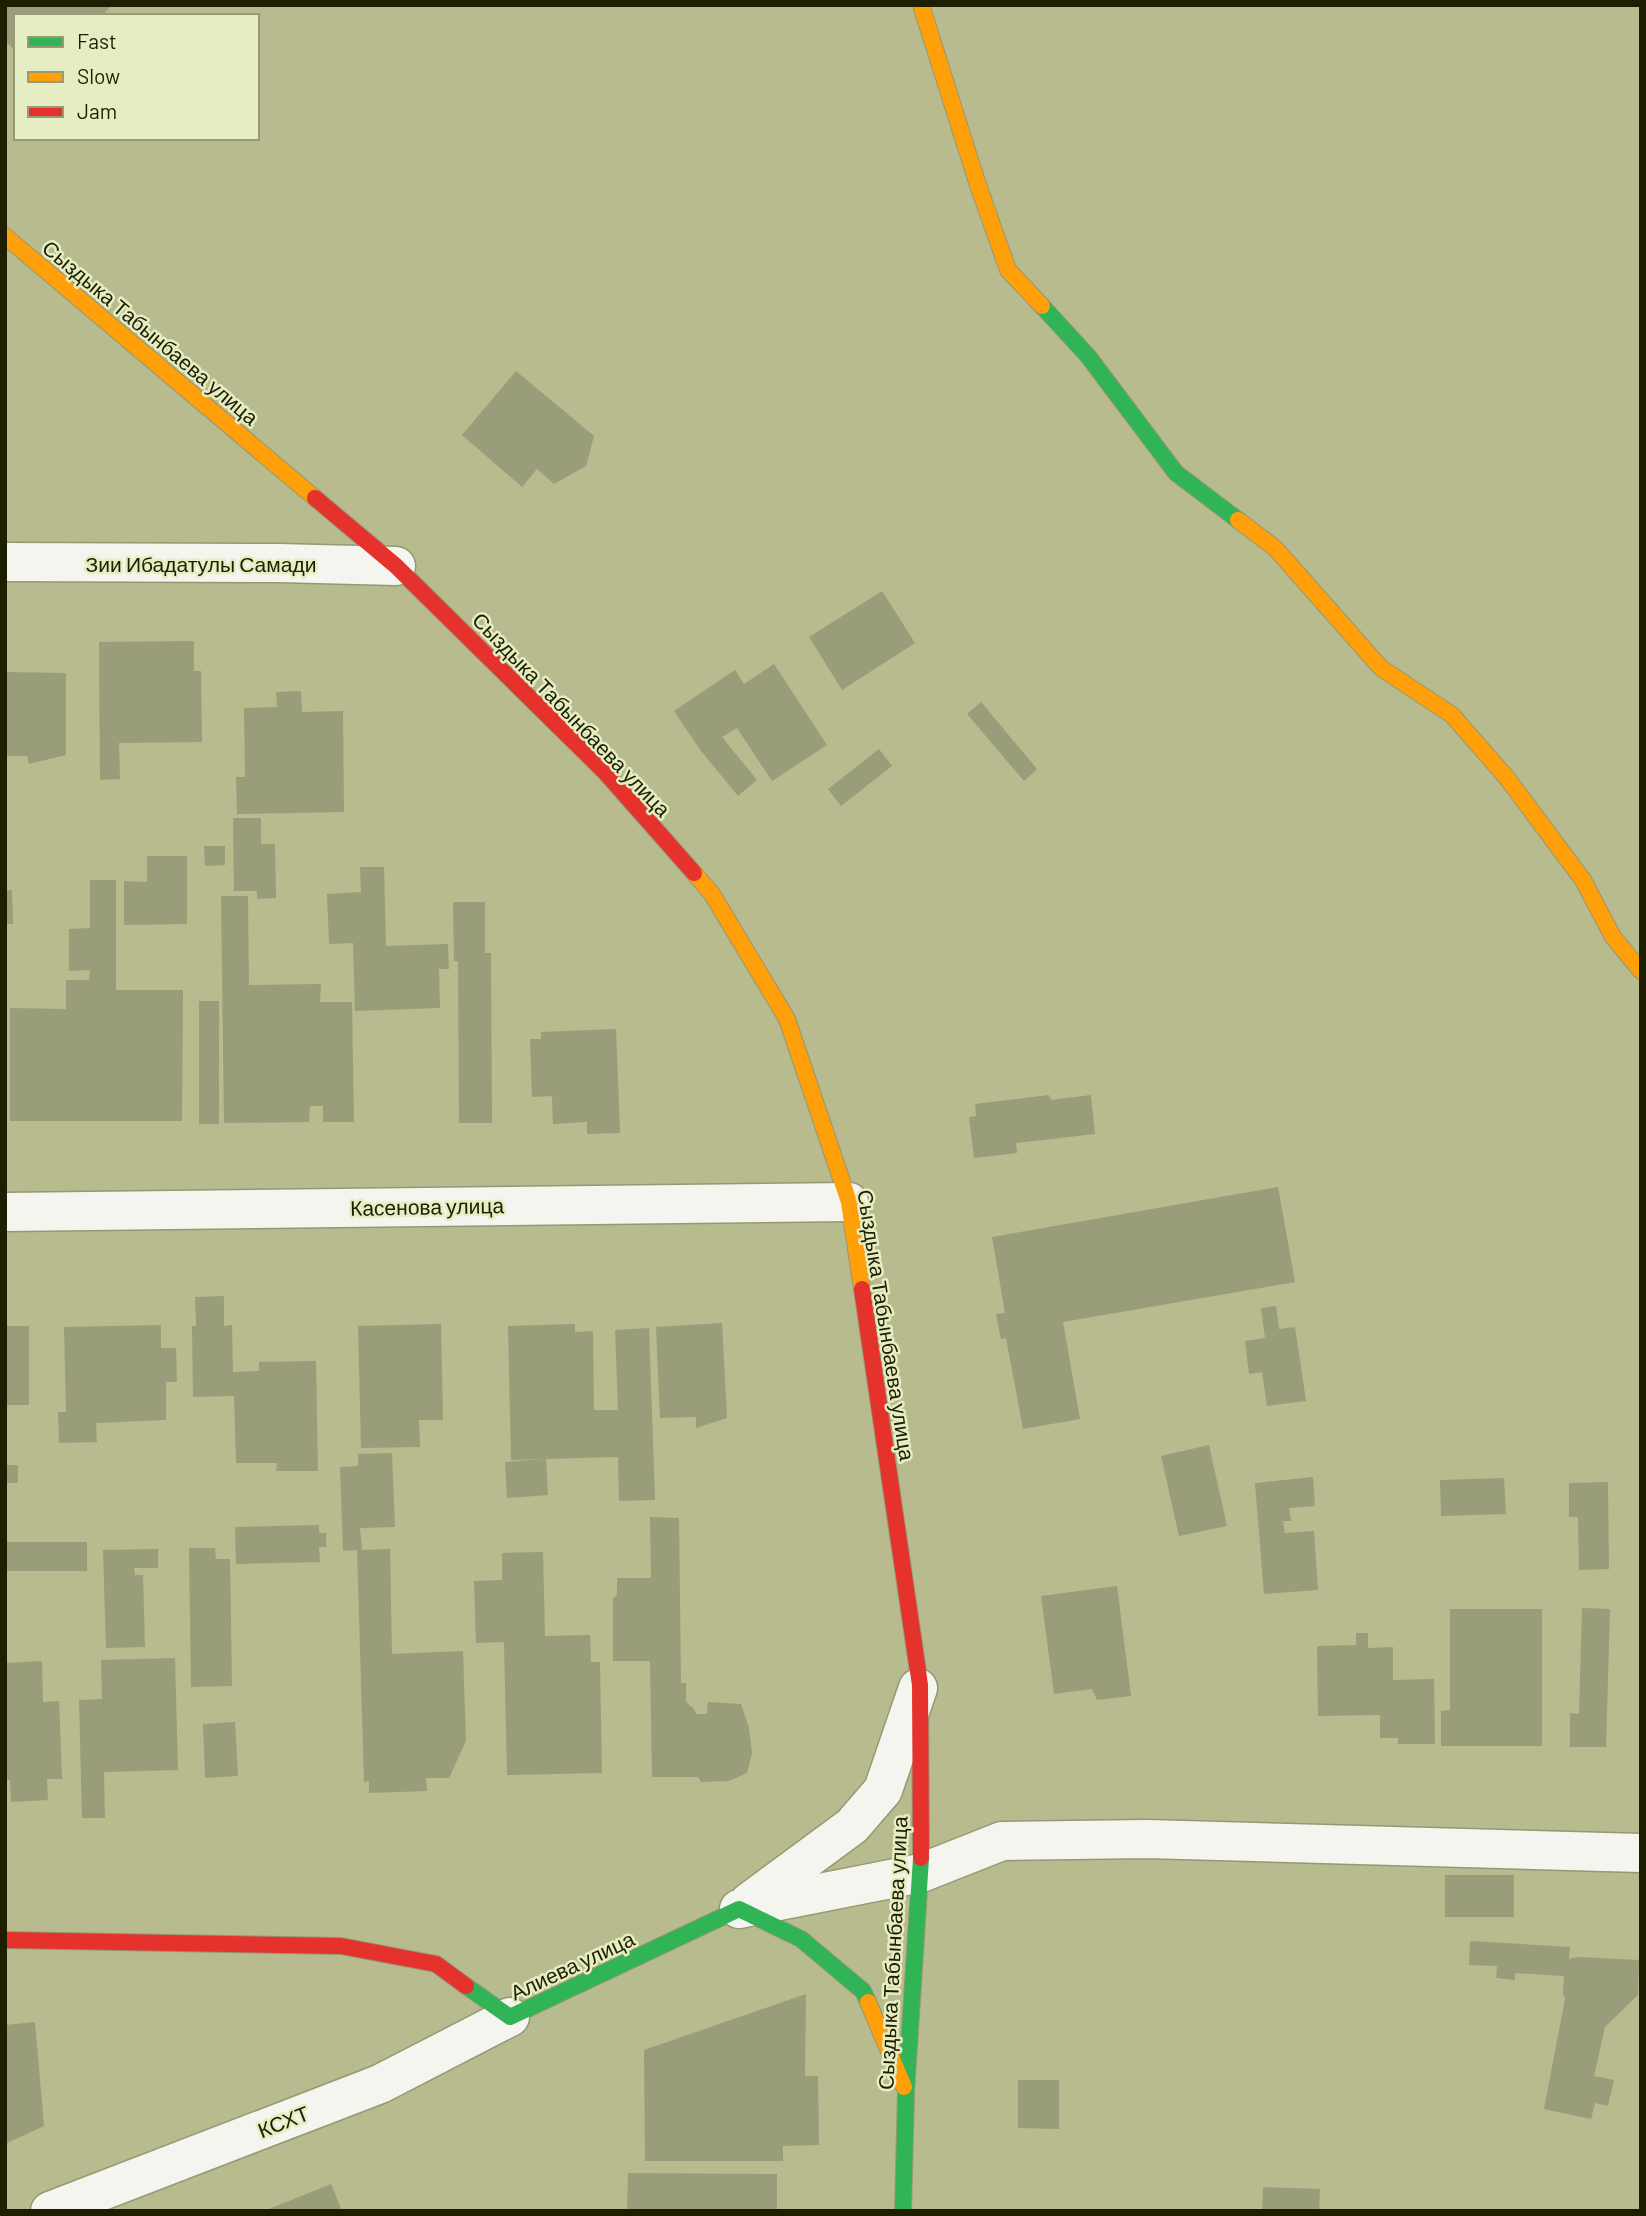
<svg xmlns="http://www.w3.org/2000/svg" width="1646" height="2216" viewBox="0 0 1646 2216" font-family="Barlow,sans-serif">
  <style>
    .building { fill: #999d7a }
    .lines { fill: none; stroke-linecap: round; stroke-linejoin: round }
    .street-casing { stroke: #959874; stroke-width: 41 }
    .fast-casing { stroke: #959874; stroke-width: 18 }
    .slow-casing { stroke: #959874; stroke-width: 18 }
    .jam-casing { stroke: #959874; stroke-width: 18 }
    .street { stroke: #f4f5ee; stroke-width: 38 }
    .fast { stroke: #30b455; stroke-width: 16 }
    .slow { stroke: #ff9f0a; stroke-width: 16 }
    .jam { stroke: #e5322d; stroke-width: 16 }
    .labels { text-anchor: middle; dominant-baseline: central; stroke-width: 5; stroke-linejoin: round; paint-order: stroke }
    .street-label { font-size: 21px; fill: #1d1f00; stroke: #e7edc3 }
  </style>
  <rect width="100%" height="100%" fill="#b7bb8e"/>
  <g class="building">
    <path d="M5 5H112L102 16H16V51L5 41Z"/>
    <path d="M516 371 594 436 586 466 554 484 537 469 522 487 462 435Z"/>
    <path d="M882 591 915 643 842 690 809 637Z"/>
    <path d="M194 641V671H201L202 742 119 743 120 779 100 780 99 642Z"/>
    <path d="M774 664 827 745 772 781 737 728 722 737 757 780 738 796 701 751 674 711 735 670 744 684Z"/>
    <path d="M5 672 66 673V755L29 764 27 756H5Z"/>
    <path d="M301 691 302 712 343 711 344 812 237 814 236 777H245L244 708 277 707 276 692Z"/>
    <path d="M981 702 1037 769 1024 781 967 714Z"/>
    <path d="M879 749 892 766 841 806 828 789Z"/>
    <path d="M233 818H261V844H275L276 898 257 899V891H234Z"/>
    <path d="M204 846H225V865L205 866Z"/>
    <path d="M147 856H187V924L124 925V881L147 882Z"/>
    <path d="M360 867H384L386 946 448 944 449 969H439L440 1008 355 1011 353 943 329 944 327 894 361 892Z"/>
    <path d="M90 880H116V990H183L182 1121H10V1008L66 1009V980H89L90 970 69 971V929L90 928Z"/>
    <path d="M12 890 13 924H5V891Z"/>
    <path d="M221 896H248L249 985 321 984 320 1002H352L354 1122H323V1106H310L309 1122 224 1123Z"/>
    <path d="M453 902H485V953H491L492 1123H459L458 961H454Z"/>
    <rect x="199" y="1001" width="20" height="123"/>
    <path d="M616 1029 620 1133 587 1134V1122L553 1124 552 1096 532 1097 530 1039H541V1032Z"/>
    <path d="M1049 1095 1051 1100 1091 1095 1095 1134 1016 1143 1017 1153 974 1158 969 1117 976 1116 975 1104Z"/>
    <path d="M1278 1187 1295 1282 1063 1322 1080 1419 1023 1429 1006 1338 1001 1339 996 1314 1005 1313 992 1237Z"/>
    <path d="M224 1296V1326L232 1325 233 1372 259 1371V1362L316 1361 318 1471H276L277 1463H236L234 1396 193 1397 192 1326H196L195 1297Z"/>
    <path d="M1276 1306 1279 1329 1295 1327 1306 1401 1267 1406 1262 1372 1249 1374 1245 1341 1265 1338 1261 1308Z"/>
    <path d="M722 1323 727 1418 696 1428V1417L660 1418 656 1327Z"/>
    <path d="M441 1324 443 1420H419L420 1447 361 1448 358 1326Z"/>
    <path d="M575 1324V1332L593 1331 594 1410H618L615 1330 649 1328 655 1500 619 1501 618 1457 511 1460 508 1326Z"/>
    <path d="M161 1325V1348H176L177 1382H166V1420L96 1423 97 1442 59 1443 58 1412H66L64 1327Z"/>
    <rect x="5" y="1326" width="24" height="79"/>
    <path d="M1209 1445 1227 1526 1179 1536 1161 1456Z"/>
    <path d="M392 1453 395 1527 360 1528 362 1550 390 1549 392 1654 463 1651 466 1741 449 1778H426L427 1791 369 1793V1781L364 1782 357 1550 343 1551 340 1467 358 1466V1454Z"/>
    <path d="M546 1459 548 1495 507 1498 505 1462Z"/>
    <rect x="5" y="1465" width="13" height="18"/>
    <path d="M1313 1477 1315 1506 1289 1508 1291 1521H1283L1285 1533 1314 1531 1318 1590 1264 1594 1255 1483Z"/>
    <path d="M1504 1478 1506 1514 1441 1516 1440 1480Z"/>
    <path d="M1608 1482 1609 1569 1579 1570 1578 1517H1569V1483Z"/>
    <path d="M650 1517 679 1518 681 1683H686V1702L694 1709 696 1714H707L708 1702 741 1704 749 1728 752 1753 747 1773 729 1781 701 1782 698 1777H652L650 1661H613V1598L617 1595V1578H651Z"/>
    <path d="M319 1525V1533H326V1547H319L320 1562 236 1564 235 1527Z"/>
    <rect x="5" y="1542" width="82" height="29"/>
    <path d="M189 1548H215L216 1559H230L232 1686 191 1687Z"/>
    <path d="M158 1549V1568H134L135 1575H143L145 1647 106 1648 103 1550Z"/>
    <path d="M543 1552 545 1636 590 1635 591 1662H600L602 1773 507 1775 504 1642 476 1643 474 1581 502 1580V1553Z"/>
    <path d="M1117 1586 1131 1696 1097 1700 1092 1689 1054 1694 1041 1596Z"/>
    <path d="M1582 1608 1610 1609 1606 1747H1570V1713L1579 1714Z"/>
    <path d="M1450 1609H1542V1746H1441V1711L1450 1710Z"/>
    <path d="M1356 1633H1368V1648L1393 1647V1680L1434 1679 1435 1744H1398V1738H1380V1715L1318 1716 1317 1646 1356 1645Z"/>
    <path d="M175 1658 178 1770 104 1772 105 1818H82L79 1700 102 1699 101 1660Z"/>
    <path d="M42 1661 43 1702 59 1701 62 1779H47L48 1800 11 1802 10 1780H5V1663Z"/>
    <path d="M235 1722 238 1776 205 1778 203 1724Z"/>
    <rect x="1445" y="1875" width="69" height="42"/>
    <path d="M1470 1941 1570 1947 1569 1959 1577 1957 1639 1960 1638 1995 1605 2027 1594 2076 1614 2080 1608 2106 1595 2103 1591 2119 1544 2109 1565 1999 1563 1993 1564 1976 1515 1973V1980L1496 1978 1497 1966 1469 1965Z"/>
    <path d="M806 1994 805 2076H818L819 2145 783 2146V2161H645L644 2050Z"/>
    <path d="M35 2022 44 2126 5 2144V2025Z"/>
    <path d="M1018 2080H1059V2129L1018 2128Z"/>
    <path d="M628 2173 777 2174V2211H627Z"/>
    <path d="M331 2184 342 2211H264Z"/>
    <path d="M1263 2187 1320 2189 1319 2211H1262Z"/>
  </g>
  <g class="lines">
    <g class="street-casing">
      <g id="street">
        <path d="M5 562 279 563 396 566"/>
        <path d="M5 1212 849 1202"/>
        <path d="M749 1902 852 1826 883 1790 918 1688"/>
        <path d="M739 1909 921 1873 1002 1841 1147 1839 1641 1853"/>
        <path d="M50 2211 380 2084 510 2017"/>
      </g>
    </g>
    <g class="fast-casing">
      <g id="fast">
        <path d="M1042 306 1088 356 1176 473 1238 520"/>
        <path d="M466 1986 510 2017 739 1909 801 1939 863 1991 868 2002"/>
        <path d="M903 2211 906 2092 921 1858"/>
      </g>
    </g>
    <g class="slow-casing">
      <g id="slow">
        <path d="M921 5 977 182 1008 270 1042 306"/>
        <path d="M5 236 315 498"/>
        <path d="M1238 520 1275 548 1381 668 1452 715 1507 778 1583 880 1613 937 1641 971"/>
        <path d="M694 873 712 894 787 1019 849 1202 862 1289"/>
        <path d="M868 2002 904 2087"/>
      </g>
    </g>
    <g class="jam-casing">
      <g id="jam">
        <path d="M315 498 396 566 605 772 694 873"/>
        <path d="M862 1289 920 1685 921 1858"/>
        <path d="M5 1940 341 1946 436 1964 466 1986"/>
      </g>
    </g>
    <use href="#street" class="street"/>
    <use href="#fast" class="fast"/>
    <use href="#slow" class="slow"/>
    <use href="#jam" class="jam"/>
  </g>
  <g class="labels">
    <g class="street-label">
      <text transform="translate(151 332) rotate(40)">Сыздыка Табынбаева улица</text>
      <text x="201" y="563">Зии Ибадатулы Самади</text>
      <text transform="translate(572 714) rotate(46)">Сыздыка Табынбаева улица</text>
      <text transform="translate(427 1206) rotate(-1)">Касенова улица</text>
      <text transform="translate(887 1325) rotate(81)">Сыздыка Табынбаева улица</text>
      <text transform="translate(892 1953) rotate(-87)">Сыздыка Табынбаева улица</text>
      <text transform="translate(572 1965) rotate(-25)">Алиева улица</text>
      <text transform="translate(283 2121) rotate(-21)">КСХТ</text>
    </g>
  </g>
  <rect width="1646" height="2216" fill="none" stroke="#1d1f00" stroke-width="14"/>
  <rect x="14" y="14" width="245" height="126" fill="#e7edc3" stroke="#969b75" stroke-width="2"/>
  <rect x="28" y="37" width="35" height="10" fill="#30b455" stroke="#969b75" stroke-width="2"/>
  <text x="77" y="49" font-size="21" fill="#1d1f00">Fast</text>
  <rect x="28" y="72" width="35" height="10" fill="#ff9f0a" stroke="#969b75" stroke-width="2"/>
  <text x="77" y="84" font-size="21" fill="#1d1f00">Slow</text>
  <rect x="28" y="107" width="35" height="10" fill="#e5322d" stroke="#969b75" stroke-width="2"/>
  <text x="77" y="119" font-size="21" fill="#1d1f00">Jam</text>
</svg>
